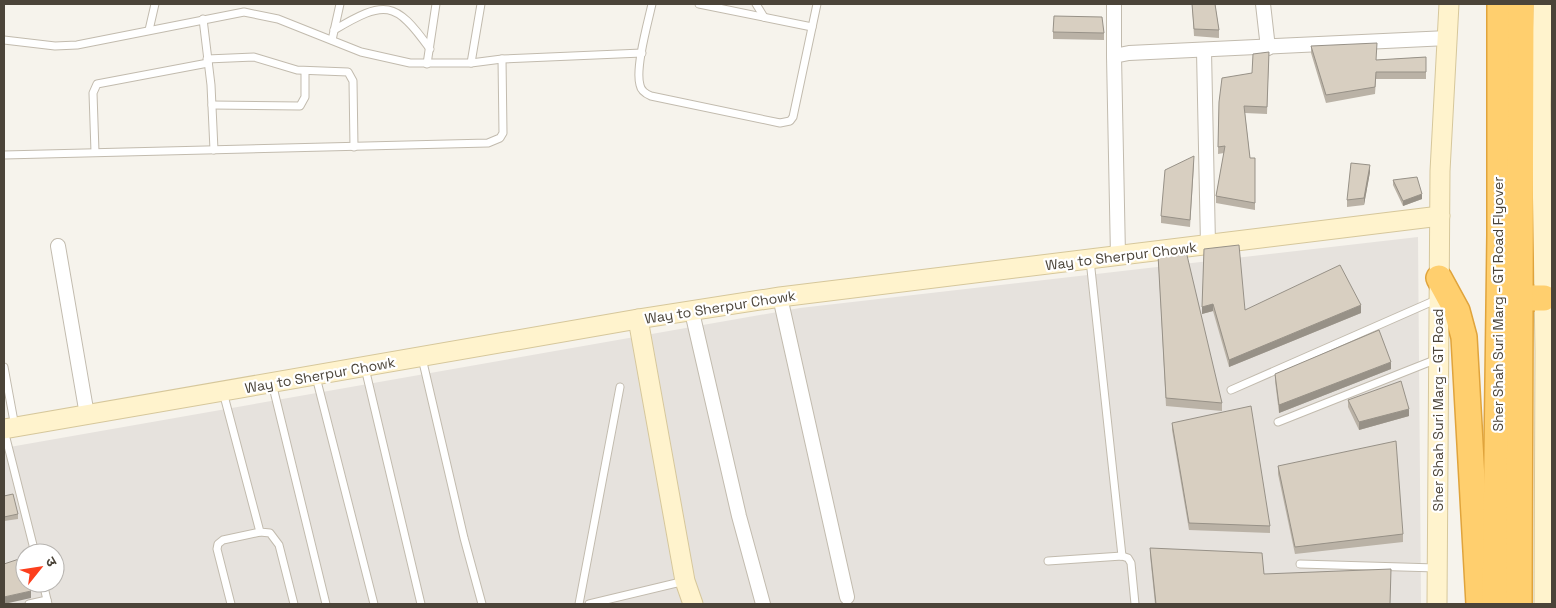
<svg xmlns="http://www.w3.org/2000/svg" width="1556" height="608" viewBox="0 0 1556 608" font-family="'Space Grotesk','Noto Sans Devanagari',sans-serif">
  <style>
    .industrial { fill: #e6e2dd; fill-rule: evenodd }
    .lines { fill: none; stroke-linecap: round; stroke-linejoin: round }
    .lane-casing { stroke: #c2bbae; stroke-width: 9 }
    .street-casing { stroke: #c2bbae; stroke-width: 16 }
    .secondary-casing { stroke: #d6c79b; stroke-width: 21 }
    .highway-casing { stroke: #e0a43c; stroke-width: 28 }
    .lane { stroke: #fff; stroke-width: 7 }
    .street { stroke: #fff; stroke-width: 14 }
    .secondary { stroke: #fff3cd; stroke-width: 19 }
    .highway { stroke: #ffcf6e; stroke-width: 25 }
    .wall { fill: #bab2a6 }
    .shaded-wall { fill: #979187 }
    .building { fill: #d8cfc1; stroke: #979187 }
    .labels { text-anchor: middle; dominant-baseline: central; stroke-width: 4.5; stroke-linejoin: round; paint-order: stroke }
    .street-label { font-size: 14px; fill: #4b4439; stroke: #fff }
  </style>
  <rect width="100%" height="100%" fill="#f6f3ec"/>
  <path class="industrial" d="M1418 237 1421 604H4V448L800 308ZM25 553H55V583H25Z"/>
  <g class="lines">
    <g class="lane-casing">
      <g id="lane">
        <path d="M652 4C648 22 635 68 640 85 641 91 646 94 651 96L780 123 790 121 793 117 817 4"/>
        <path d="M699 4 812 27"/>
        <path d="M756 4 764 17"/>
        <path d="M203 19 211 85 214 150"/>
        <path d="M149 30 155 4"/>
        <path d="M334 30C385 0 395 0 430 49"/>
        <path d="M4 40 55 46 77 45 244 12 278 19 361 52 410 63H471L502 59 642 53"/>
        <path d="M332 40 340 4"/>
        <path d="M207 59 254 57 297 70 348 72 353 81 354 147"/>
        <path d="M471 63 481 4"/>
        <path d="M427 64 436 4"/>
        <path d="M212 105 300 106 305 97V71"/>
        <path d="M1550 145 1552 158"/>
        <path d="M95 152 93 93 97 84 208 63"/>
        <path d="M4 155 488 143 500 138 503 133 502 59"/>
        <path d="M1090 260 1122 556"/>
        <path d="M422 358 464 538 482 604"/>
        <path d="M4 367 15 427"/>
        <path d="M365 368 421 604"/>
        <path d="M316 377 374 604"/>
        <path d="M272 383 326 604"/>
        <path d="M1231 390 1438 299"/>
        <path d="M223 392 260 532 270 533 279 545 294 604"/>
        <path d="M1278 422 1437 359"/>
        <path d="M4 430 35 553"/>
        <path d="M1048 561 1122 556 1128 558 1131 563 1135 604"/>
        <path d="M1300 564 1436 568"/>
        <path d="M43 583 48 604"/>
        <path d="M29 604 47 600"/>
        <path d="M231 604 217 549 218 544 223 540 260 532"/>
        <path d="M579 604 620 387"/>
        <path d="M589 604 685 581"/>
      </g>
    </g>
    <g class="street-casing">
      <g id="street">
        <path d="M1114 4V56"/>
        <path d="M1263 4 1268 48"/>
        <path d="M1204 51 1208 245"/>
        <path d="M58 246 87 415"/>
        <path d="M1118 256 1114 56 1129 53 1448 38"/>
        <path d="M780 297 847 597"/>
        <path d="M692 312 739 516 763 604"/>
      </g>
    </g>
    <g class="secondary-casing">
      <g id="secondary">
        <path d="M1543 4 1541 105 1545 351 1544 604"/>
        <path d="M638 319 685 581 693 604"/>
        <path d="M4 429 638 319 780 297 1440 216"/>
        <path d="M1437 604 1440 171 1449 4"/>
      </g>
    </g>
    <g class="highway-casing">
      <g id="highway">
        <path d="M1439 278 1457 311 1464 337 1479 604"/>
        <path d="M1520 298H1544"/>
        <path d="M1495 604 1500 235V4"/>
        <path d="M1519 604 1521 4"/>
      </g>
    </g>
    <use href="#lane" class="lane"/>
    <use href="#street" class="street"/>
    <use href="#secondary" class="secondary"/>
    <use href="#highway" class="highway"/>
  </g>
  <g class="wall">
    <path d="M1192 4H1215L1219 30V38L1194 36Z"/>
    <path d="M1053 32 1104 33V40L1053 39Z"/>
    <path d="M1311 46 1377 60 1426 57V79H1376L1375 94 1326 103 1311 53Z"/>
    <path d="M1269 52 1267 114 1245 113 1250 158H1255V210L1216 203V196L1224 153 1218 154 1219 102 1252 73Z"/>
    <path d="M1194 164 1190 227 1161 223V216Z"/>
    <path d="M1370 172 1364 205 1347 207V200Z"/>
    <path d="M1393 180 1422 199 1403 206 1393 185Z"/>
    <path d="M1204 249 1245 310 1361 313 1229 367 1213 311 1202 314Z"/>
    <path d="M1158 255 1222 403V411L1166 406Z"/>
    <path d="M1391 369 1279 413 1275 381V374Z"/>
    <path d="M1348 400 1409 416 1359 430 1348 407Z"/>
    <path d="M1172 423 1270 526V533L1189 530 1172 430Z"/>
    <path d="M1278 466 1403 534V542L1295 554 1278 474Z"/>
    <path d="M4 496 18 514V519L4 521Z"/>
    <path d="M1150 548 1264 574 1390 604H1155L1150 555Z"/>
  </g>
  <g class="shaded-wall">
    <path d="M1370 165V172L1364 205V198Z"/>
    <path d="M1422 194V199L1403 206V201Z"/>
    <path d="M1213 304V311L1202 314V307Z"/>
    <path d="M1361 305V313L1229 367V360Z"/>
    <path d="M1391 362V369L1279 413V405Z"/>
    <path d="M1409 409V416L1359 430V422Z"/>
    <path d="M5 410V417L4 418V411Z"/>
    <path d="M31 591V598L4 604V597Z"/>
  </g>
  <g class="building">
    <path d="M1192 4H1215L1219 30 1194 29Z"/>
    <path d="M1054 16 1102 17 1104 33 1053 32Z"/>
    <path d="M1377 43 1376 60 1426 57V72H1376L1375 87 1326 95 1311 46Z"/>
    <path d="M1269 52 1267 107 1244 106 1250 158H1255V203L1216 196 1225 146 1218 147 1219 102 1222 78 1252 73 1253 54Z"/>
    <path d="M1194 156 1190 220 1161 216 1165 170Z"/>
    <path d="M1351 163 1370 165 1364 198 1347 200Z"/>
    <path d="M1417 177 1422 194 1403 201 1393 180Z"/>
    <path d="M1239 245 1245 310 1340 265 1361 305 1229 360 1213 304 1202 307 1204 249Z"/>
    <path d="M1186 251 1222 403 1166 398 1158 255Z"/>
    <path d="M1379 330 1391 362 1279 405 1275 374Z"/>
    <path d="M1401 381 1409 409 1359 422 1348 400Z"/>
    <path d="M1251 406 1270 526 1189 523 1172 423Z"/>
    <path d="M1396 441 1403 534 1295 547 1278 466Z"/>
    <path d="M13 494 18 514 4 517V496Z"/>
    <path d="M1150 548 1262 553 1264 574 1391 569 1390 604H1156Z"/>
    <path d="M22 558 25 568V583H29L31 591 4 597V564Z"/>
  </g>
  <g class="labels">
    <g class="street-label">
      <text transform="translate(1121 256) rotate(-7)">Way to Sherpur Chowk</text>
      <text transform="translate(1498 304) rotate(-90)">Sher Shah Suri Marg - GT Road Flyover</text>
      <text transform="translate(720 307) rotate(-9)">Way to Sherpur Chowk</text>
      <text transform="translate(320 375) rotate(-10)">Way to Sherpur Chowk</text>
      <text transform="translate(1438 410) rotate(-90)">Sher Shah Suri Marg - GT Road</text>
    </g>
  </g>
  <rect width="1556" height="608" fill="none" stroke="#4b4439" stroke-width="10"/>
  <g transform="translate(40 568) rotate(60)"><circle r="24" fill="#ffffff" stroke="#b7b4b0"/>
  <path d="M0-4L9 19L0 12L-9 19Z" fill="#fc3f1d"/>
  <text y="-8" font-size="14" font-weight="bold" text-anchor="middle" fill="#4b4439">उ</text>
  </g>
</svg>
